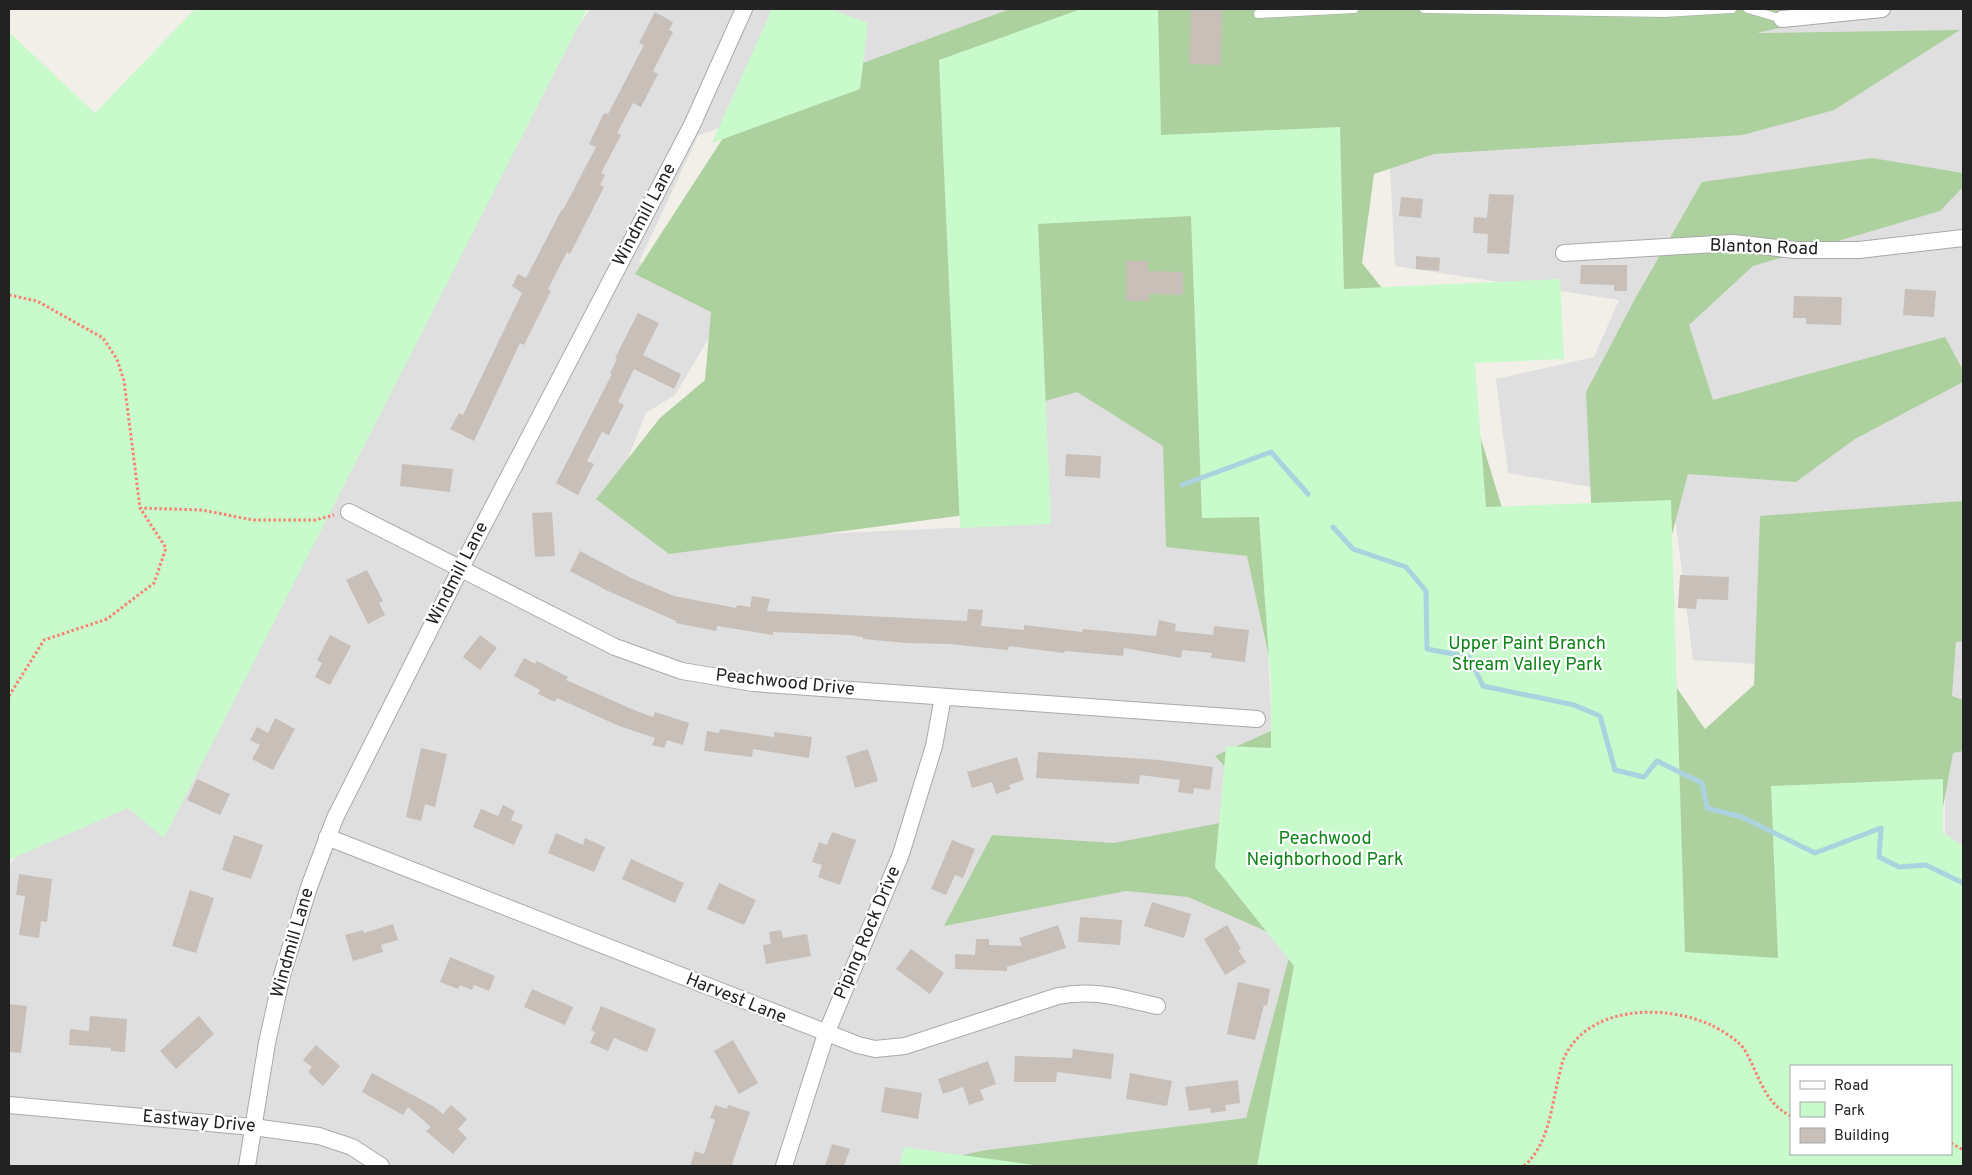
<svg xmlns="http://www.w3.org/2000/svg" width="1972" height="1175" viewBox="0 0 1972 1175" font-family="Overpass,sans-serif">
  <style>
    .residential { fill: #e0dfdf }
    .forest { fill: #add19e; fill-rule: evenodd }
    .park { fill: #c8facc; fill-rule: evenodd }
    .lines { fill: none; stroke-linecap: round; stroke-linejoin: round }
    .stream { stroke: #aad3df; stroke-width: 5 }
    .building { fill: #c7bfb8 }
    .service-casing { stroke: #a9a9a9; stroke-width: 9 }
    .minor-casing { stroke: #a9a9a9; stroke-width: 18 }
    .path { stroke: #fa8072; stroke-width: 3; stroke-dasharray: 2.5 2.5; stroke-linecap: butt }
    .service { stroke: #fff; stroke-width: 8 }
    .minor { stroke: #fff; stroke-width: 16 }
    .labels { text-anchor: middle; dominant-baseline: central; stroke-width: 4.5; stroke-linejoin: round; paint-order: stroke }
    .street-label { font-size: 18px; fill: #222; stroke: #fff }
    .park-label { font-size: 18px; fill: #0c8416; stroke: #fff }
  </style>
  <rect width="100%" height="100%" fill="#f2efe9"/>
  <g class="residential">
    <path d="M590 9H1034L853 73 698 136 639 262 728 306 675 395 646 413 616 487 664 541 1020 525 1019 237 1261 516 1273 749 1296 966 1259 1166H9V867Z"/>
    <path d="M1185 9H1963V523L1756 664 1693 660 1673 501 1508 473 1496 379 1594 357 1619 300 1395 266 1383 28Z"/>
    <path d="M1963 552V846L1945 834V779Z"/>
  </g>
  <path class="forest" d="M1010 9H1862L1757 33 1960 30 1834 110 1743 135 1434 154 1374 174 1362 263 1398 308 1458 364 1507 524 1592 523 1586 392 1636 297 1702 182 1872 158 1963 173V187L1940 211 1753 266 1689 325 1713 400 1945 337 1963 370V382L1855 439 1796 482 1688 474 1644 640 1705 729 1754 685 1760 516 1963 501V641L1956 642 1952 696 1963 700V751L1953 753 1937 840 1963 1166H908L987 1150 1246 1118 1293 943 1188 897 1126 891 944 926 992 835 1114 843 1268 814 1215 756 1284 725 1247 556 1166 547 1163 446 1077 392 1010 411 1011 509 669 554 596 499 660 418 705 380 711 312 635 274 743 107ZM1791 1066H1951V1154H1791Z"/>
  <g class="park">
    <path d="M195 9H587L164 838 128 808 9 860V32L95 113Z"/>
    <path d="M772 9H830L868 23 860 89 712 143Z"/>
    <path d="M1081 9H1158L1161 135 1340 127 1344 289 1560 279 1564 359 1475 363 1486 507 1671 500 1685 952 1778 958 1771 786 1943 779V833L1963 846V1166H1257L1294 966 1215 867 1226 746 1271 748V686L1259 517 1202 518 1191 216 1038 224 1051 524 960 528 939 60ZM1791 1066H1951V1154H1791Z"/>
    <path d="M904 1147 1041 1166H899Z"/>
  </g>
  <g class="lines">
    <g class="stream">
      <path d="M1182 485 1271 452 1308 494"/>
      <path d="M1333 527 1353 549 1406 567 1426 591 1427 649 1469 657 1483 686 1574 705 1600 716 1615 770 1644 777 1657 761 1702 783 1707 808 1742 817 1815 853 1881 828 1879 857 1899 867 1926 865 1963 883"/>
    </g>
  </g>
  <g class="building">
    <path d="M1191 9H1222L1221 65 1189 64Z"/>
    <path d="M655 12 673 22 669 30 673 32 653 71 658 74 641 107 633 103 617 133 621 135 601 173 605 175 600 185 604 187 570 254 567 252 548 289 551 291 524 345 520 343 474 441 450 429 459 413 463 415 522 293 512 286 518 274 526 278 562 209 563 210 596 147 589 144 604 113 608 114 644 45 639 43Z"/>
    <path d="M1489 194 1514 195 1509 254 1487 253 1488 234 1473 233 1474 217 1487 218Z"/>
    <path d="M1401 197 1423 199 1421 218 1399 216Z"/>
    <path d="M1416 256 1440 258 1439 271 1416 269Z"/>
    <path d="M1126 261H1148V271L1183 272V295L1149 294V301H1126Z"/>
    <path d="M1581 265H1627V291H1614V285L1580 284Z"/>
    <path d="M1905 289 1936 291 1934 317 1903 315Z"/>
    <path d="M1794 296 1842 297 1841 325 1806 324V318H1793Z"/>
    <path d="M638 313 659 323 643 355 681 374 674 389 634 369 618 402 624 405 609 435 602 432 587 461 594 464 578 495 556 483 612 374 610 373 617 359 615 358Z"/>
    <path d="M1066 454 1101 456 1100 478 1065 476Z"/>
    <path d="M402 464 453 469 450 492 400 486Z"/>
    <path d="M552 512 555 556 535 557 532 513Z"/>
    <path d="M580 551 631 578 674 596 736 608 737 605 750 607 752 596 770 599 767 611 967 621 968 609 983 610 981 626 1024 630V625L1082 632 1083 629 1156 636 1159 620 1176 624 1175 631 1213 635 1214 626 1249 630 1245 662 1211 658 1212 653 1182 650 1181 658 1124 648 1123 656 1065 651 1064 653 1009 646 1008 650 949 644 906 643 863 639V637L849 635 773 632V635L717 626 716 631 676 623V621L608 591 570 571Z"/>
    <path d="M367 570 383 601 379 603 385 615 368 624 346 580Z"/>
    <path d="M1680 575 1729 577 1728 600 1697 599 1696 609 1678 608Z"/>
    <path d="M330 635 351 646 330 685 315 677 322 663 317 660Z"/>
    <path d="M480 635 497 648 480 670 463 657Z"/>
    <path d="M524 658 535 664 537 661 568 677 566 680 634 710 653 717 655 712 689 723 683 745 667 740 664 748 652 745 655 738 619 726 557 698 555 702 538 694 540 690 514 676Z"/>
    <path d="M275 718 295 729 273 770 252 759 260 745 250 740 257 727 268 733Z"/>
    <path d="M720 729 774 737V732L812 737 809 758 753 749 752 757 704 751 707 731 719 733Z"/>
    <path d="M421 748 447 754 435 807 425 804 421 821 406 817Z"/>
    <path d="M868 749 878 781 855 788 846 756Z"/>
    <path d="M1038 752 1160 760 1213 767 1210 790 1194 788 1193 794 1178 792 1180 780 1140 775 1139 784 1036 778Z"/>
    <path d="M1017 757 1024 780 1009 785 1011 789 996 794 992 782 972 788 967 772Z"/>
    <path d="M197 779 230 794 220 815 187 800Z"/>
    <path d="M503 805 515 811 511 820 523 825 514 845 473 827 481 809 498 816Z"/>
    <path d="M832 832 856 840 840 885 818 877 822 865 812 862 819 842 827 845Z"/>
    <path d="M556 833 583 845 585 838 605 847 594 872 548 853Z"/>
    <path d="M234 835 263 845 251 879 222 870Z"/>
    <path d="M952 840 975 849 963 878 955 875 946 895 931 889Z"/>
    <path d="M631 859 684 883 675 903 622 879Z"/>
    <path d="M19 874 52 879 47 922 41 921 39 938 19 935 25 896 16 895Z"/>
    <path d="M719 883 756 900 744 925 707 909Z"/>
    <path d="M190 890 214 898 196 953 172 946Z"/>
    <path d="M1152 902 1191 914 1184 938 1144 926Z"/>
    <path d="M1080 917 1122 920 1120 945 1078 942Z"/>
    <path d="M393 924 398 940 381 945 383 952 353 961 345 935 363 930 364 933Z"/>
    <path d="M1058 925 1066 948 1007 967V971L955 969V954L975 955 976 939H989V945L1022 946 1019 938Z"/>
    <path d="M1227 925 1241 949 1238 950 1246 962 1225 975 1204 939Z"/>
    <path d="M781 930 783 938 807 934 811 956 766 964 763 945 771 944 769 932Z"/>
    <path d="M911 949 944 973 930 994 896 969Z"/>
    <path d="M450 957 495 976 489 991 474 985 472 990 460 985 458 989 440 982Z"/>
    <path d="M1238 982 1270 989 1267 1006 1264 1005 1255 1040 1227 1034Z"/>
    <path d="M532 989 573 1007 565 1025 524 1007Z"/>
    <path d="M9 1004 27 1006 21 1053 9 1052Z"/>
    <path d="M601 1006 656 1029 647 1052 614 1038 608 1051 590 1043 595 1032 591 1030Z"/>
    <path d="M90 1016 127 1019 125 1052 111 1051V1048L69 1045 70 1029 89 1031Z"/>
    <path d="M199 1016 214 1034 176 1069 160 1051Z"/>
    <path d="M733 1040 758 1083 739 1094 714 1051Z"/>
    <path d="M316 1045 340 1066 323 1086 308 1072 312 1067 303 1060Z"/>
    <path d="M1073 1049 1114 1054 1111 1079 1057 1072 1056 1082H1014L1015 1056 1072 1058Z"/>
    <path d="M988 1061 996 1084 980 1090 984 1100 969 1105 963 1087 943 1094 938 1079Z"/>
    <path d="M372 1073 433 1106 443 1114 451 1105 467 1119 458 1129 467 1138 453 1154 426 1131 431 1127 408 1107 403 1115 362 1092Z"/>
    <path d="M1130 1073 1172 1081 1167 1106 1126 1099Z"/>
    <path d="M1238 1080 1240 1103 1225 1105 1226 1111 1211 1113 1210 1108 1189 1111 1185 1087Z"/>
    <path d="M885 1087 922 1093 918 1119 881 1112Z"/>
    <path d="M715 1105 727 1109 728 1105 750 1112 732 1164 734 1166H690L695 1151 704 1154 715 1120 710 1118Z"/>
    <path d="M832 1144 850 1149 844 1166H825Z"/>
  </g>
  <g class="lines">
    <g class="service-casing">
      <g id="service">
        <path d="M1424 9 1664 13 1732 9"/>
        <path d="M1748 9 1782 19"/>
        <path d="M1258 14 1354 9"/>
      </g>
    </g>
    <g class="minor-casing">
      <g id="minor">
        <path d="M1782 19 1882 9"/>
        <path d="M1564 253 1733 243 1795 250H1859L1963 238"/>
        <path d="M349 512 615 647 682 671 753 683 1257 719"/>
        <path d="M327 837 858 1045 875 1049 905 1046 1058 996C1097 989 1120 998 1157 1006"/>
        <path d="M9 1105 253 1127 319 1136 352 1147 381 1166"/>
        <path d="M247 1166 267 1043 282 975 309 887 335 818 461 568 692 125 744 9"/>
        <path d="M784 1166 826 1034 901 854 934 746 943 697"/>
      </g>
    </g>
    <g class="path">
      <path d="M9 295 37 301 103 338 117 359 124 381 140 508 202 510 253 520H315L334 515"/>
      <path d="M9 696 44 640 107 619 154 583 166 548 140 508"/>
      <path d="M1951 1143 1963 1150"/>
      <path d="M1524 1166C1548 1145 1551 1110 1558 1080 1560 1073 1561 1065 1564 1058 1588 1005 1665 1004 1711 1025 1720 1029 1739 1041 1744 1049 1759 1073 1763 1103 1791 1116"/>
    </g>
    <use href="#service" class="service"/>
    <use href="#minor" class="minor"/>
  </g>
  <g class="labels">
    <g class="street-label">
      <text transform="translate(645 215) rotate(-62)">Windmill Lane</text>
      <text transform="translate(1764 248) rotate(2)">Blanton Road</text>
      <text transform="translate(458 574) rotate(-63)">Windmill Lane</text>
      <text transform="translate(785 683) rotate(6)">Peachwood Drive</text>
      <text transform="translate(868 933) rotate(-67)">Piping Rock Drive</text>
      <text transform="translate(293 943) rotate(-74)">Windmill Lane</text>
      <text transform="translate(736 999) rotate(22)">Harvest Lane</text>
      <text transform="translate(199 1122) rotate(5)">Eastway Drive</text>
    </g>
    <g class="park-label">
      <text x="1527" y="644">Upper Paint Branch<tspan x="1527" dy="21">Stream Valley Park</tspan></text>
      <text x="1325" y="839">Peachwood<tspan x="1325" dy="21">Neighborhood Park</tspan></text>
    </g>
  </g>
  <rect width="1972" height="1175" fill="none" stroke="#222222" stroke-width="20"/>
  <rect x="1790" y="1065" width="162" height="90" fill="#ffffff" stroke="#a7a7a7"/>
  <rect x="1800" y="1081" width="25" height="8" fill="#ffffff" stroke="#a7a7a7"/>
  <text x="1834" y="1090" font-size="15" fill="#222222">Road</text>
  <rect x="1800" y="1102" width="25" height="15" fill="#c8facc" stroke="#a7a7a7"/>
  <text x="1834" y="1115" font-size="15" fill="#222222">Park</text>
  <rect x="1800" y="1128" width="25" height="15" fill="#c7bfb8" stroke="#a7a7a7"/>
  <text x="1834" y="1140" font-size="15" fill="#222222">Building</text>
</svg>
